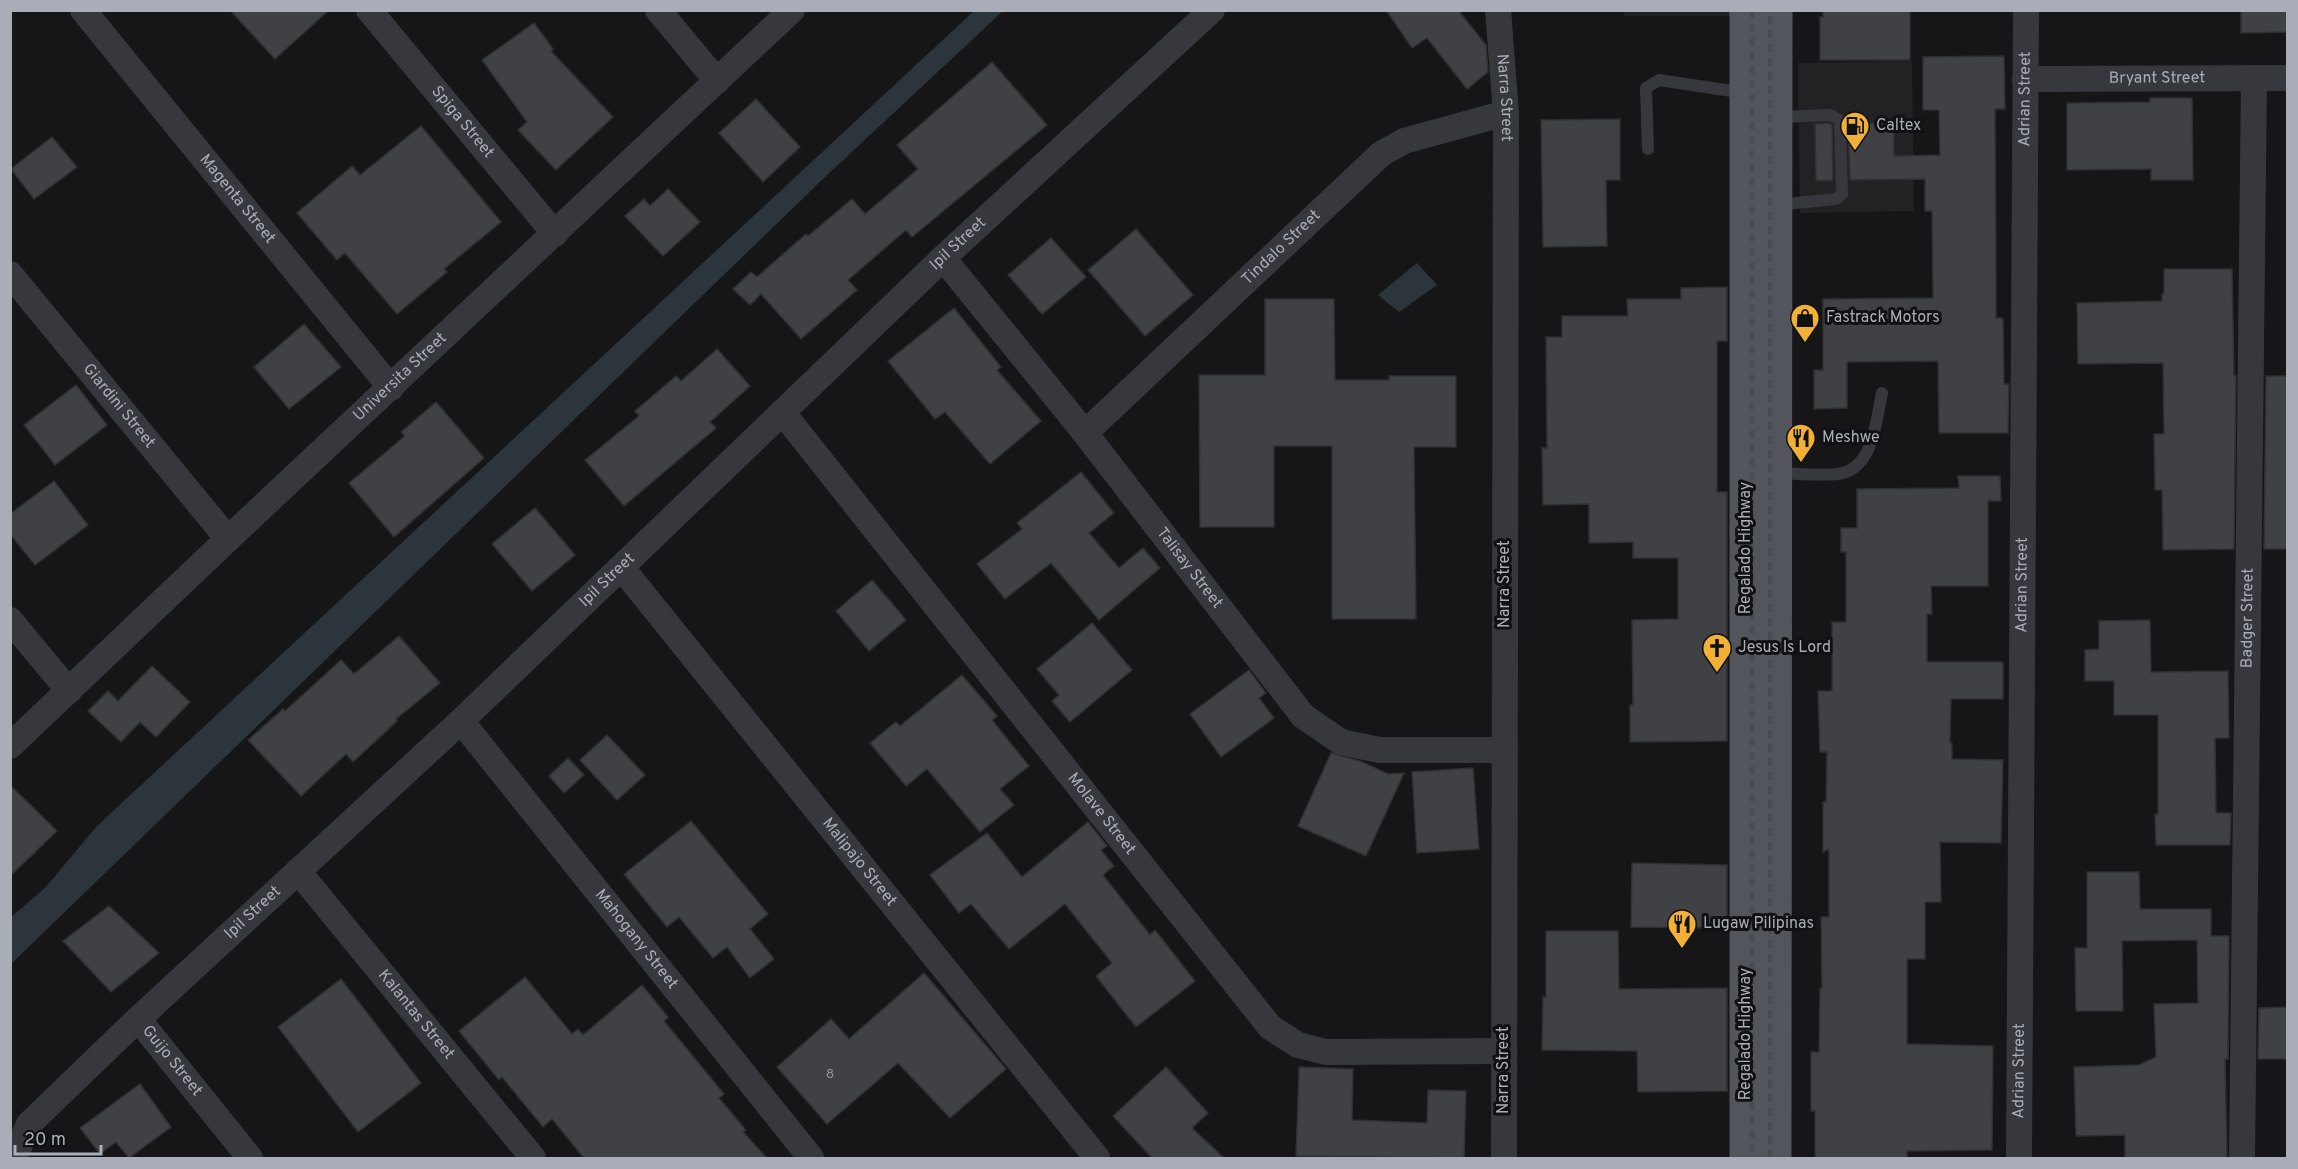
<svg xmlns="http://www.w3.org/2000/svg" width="2298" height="1169" viewBox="0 0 2298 1169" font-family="Overpass,sans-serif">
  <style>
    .built { fill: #222225 }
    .water { fill: #2c353c }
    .building { fill: #404145; stroke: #303034; stroke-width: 1.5 }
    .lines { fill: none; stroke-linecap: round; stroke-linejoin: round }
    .lane { stroke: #37383d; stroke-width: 12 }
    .street { stroke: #37383d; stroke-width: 26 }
    .primary { stroke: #53555c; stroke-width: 33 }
    .rail { stroke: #4a4c52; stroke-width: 4.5; stroke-dasharray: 8 6; stroke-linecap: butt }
    .labels { text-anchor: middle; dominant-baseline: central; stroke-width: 6; stroke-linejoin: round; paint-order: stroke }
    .number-label { font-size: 14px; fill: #8e929b }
    .street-label { font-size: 16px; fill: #a8adb8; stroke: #111113 }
    .poi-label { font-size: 16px; fill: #a8adb8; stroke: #111113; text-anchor: start }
  </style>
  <rect width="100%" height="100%" fill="#161618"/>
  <g class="built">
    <path d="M1731 10V16H1624V11Z"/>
    <path d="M1912 61 1914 211 1800 213 1798 63Z"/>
  </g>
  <g class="water">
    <path d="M974 11H1003L825 177 11 964V917L45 888 97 826Z"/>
    <path d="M1417 263 1437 285 1399 312 1378 295Z"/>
  </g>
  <g class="building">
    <path d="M230 10H329L275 59Z"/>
    <path d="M1386 10H1458L1486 45 1488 72 1467 89 1427 38 1412 48Z"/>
    <path d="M1823 10H1910V60H1820V17H1823Z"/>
    <path d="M2241 10H2288V32L2241 33Z"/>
    <path d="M534 23 553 49 551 51 613 117 556 170 518 130 527 122 482 60Z"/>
    <path d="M2004 56 2005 109H1995L1996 278V318H2003L2004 384H2009L2008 433H1939L1938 361 1847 362V408L1814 409V370H1823V299L1933 298 1932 211H1925V179L1850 180 1848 123H1894V156L1940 155 1939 110H1923V57Z"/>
    <path d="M992 62 1047 125 912 237 906 230 848 280 857 290 801 339 761 294 750 305 733 289 751 272 757 277 806 234 808 236 852 199 865 214 918 169 897 145Z"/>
    <path d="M2150 98H2192L2193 180H2151V169L2067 170V103L2150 102Z"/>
    <path d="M756 99 800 147 763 182 719 133Z"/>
    <path d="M1620 119V180H1606L1607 246 1543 247 1541 120Z"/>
    <path d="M1829 123 1832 125 1833 180 1816 181 1815 124Z"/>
    <path d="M421 126 501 222 444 269 447 272 397 314 345 253 337 260 297 213 352 166 360 175Z"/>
    <path d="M52 137 77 167 34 199 11 169Z"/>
    <path d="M668 189 700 222 663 256 625 216 644 199 650 206Z"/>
    <path d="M1136 229 1193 295 1145 336 1088 270Z"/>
    <path d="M1051 238 1086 277 1042 314 1008 275Z"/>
    <path d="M2164 269H2232L2234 376H2236L2234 549 2163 550 2162 490H2155L2154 434H2164L2163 363 2078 364 2077 303 2162 301V294H2164Z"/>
    <path d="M1727 287V341H1717V492H1727V741L1630 742V705H1633L1632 620 1678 619V558H1633V542L1589 543V504L1543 505 1542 448H1547L1546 337H1562V316H1628L1627 299H1681V288Z"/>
    <path d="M1265 299H1334L1335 380H1389V376H1456V447H1414L1416 619H1332V446H1274V527H1200L1199 375H1265Z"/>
    <path d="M954 308 1001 367 997 370 1041 421 990 464 945 412 935 419 888 361Z"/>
    <path d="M304 324 341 367 289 409 254 367Z"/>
    <path d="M717 349 750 386 710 422 716 428 624 506 585 460 639 416 635 411 676 376 681 381Z"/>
    <path d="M2266 376H2288V549H2264Z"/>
    <path d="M76 385 107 425 55 465 24 425Z"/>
    <path d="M436 402 484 458 394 537 349 483 405 436 401 432Z"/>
    <path d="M1081 472 1114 513 1089 533 1119 568 1143 548 1160 568 1099 620 1051 563 1005 599 977 564 1022 529 1017 523Z"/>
    <path d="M1958 476H2000L2001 501H1988V586H1931L1932 614H1927V662H2003V699H1951L1950 743H1952V759L2003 760 2001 843 1940 842 1941 902H1925V959H1907V1044L1993 1046 1992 1150 1907 1151V1158H1815V1111H1811V1052H1819L1820 988H1822L1821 917H1829V849L1823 852V802H1826L1827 752H1820L1818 691H1832V622H1846V552H1841V528H1857V489L1959 488Z"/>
    <path d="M54 481 88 525 35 565 10 534V514Z"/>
    <path d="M535 508 575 555 532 591 492 544Z"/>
    <path d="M872 580 906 620 869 651 836 611Z"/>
    <path d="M2150 620 2151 672 2228 671 2229 738H2215L2216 813H2231L2230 845H2156L2155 814H2158V715H2114V681H2085V650L2099 649V621Z"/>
    <path d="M1092 623 1132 670 1070 722 1052 701 1059 695 1037 669Z"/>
    <path d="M399 636 440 683 396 719 397 721 353 762 346 754 301 796 248 740 283 709 285 711 341 660 354 674Z"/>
    <path d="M152 666 190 702 156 737 140 722 121 742 88 711 108 691 118 701Z"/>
    <path d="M1249 670 1266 693 1259 698 1274 718 1221 757 1190 714Z"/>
    <path d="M962 675 997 716 992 720 1029 766 1000 789 1014 805 980 832 927 769 906 786 870 743 896 722 900 726Z"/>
    <path d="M607 735 645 775 617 800 580 760Z"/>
    <path d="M1331 753 1360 761 1388 774 1404 773 1366 856 1298 826Z"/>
    <path d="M568 758 584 775 564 793 549 776Z"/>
    <path d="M1473 768 1479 849 1417 853 1412 772Z"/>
    <path d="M10 785 57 831 10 876Z"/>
    <path d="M691 821 768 914 750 929 774 959 750 978 727 947 713 958 679 917 667 927 624 874Z"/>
    <path d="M1088 822 1107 846 1101 850 1114 866 1103 875 1150 935 1155 930 1195 981 1136 1027 1096 976 1112 963 1065 904 1009 949 971 904 959 913 930 875 987 833 1022 877Z"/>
    <path d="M1632 863 1727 865V928L1631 927Z"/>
    <path d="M2087 872H2139L2140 909H2211V936H2229L2228 1059H2225L2227 1158H2125V1135L2076 1136 2074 1067 2139 1065 2156 1057 2154 1004 2198 1003 2197 940 2122 941 2123 1011H2076L2075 948H2087Z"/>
    <path d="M109 906 159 953 111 992 63 941Z"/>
    <path d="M1546 931H1618L1619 989 1727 988V1091L1638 1092 1637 1051 1542 1050 1543 997H1546Z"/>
    <path d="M924 973 1006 1069 950 1118 898 1063 827 1124 777 1067 831 1019 849 1039Z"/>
    <path d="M525 977 572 1034 578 1029 583 1035 642 985 668 1017 664 1021 724 1094 719 1098 746 1130 743 1132 767 1158H584L552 1119 543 1127 502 1077 499 1080 459 1031Z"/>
    <path d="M341 979 421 1083 358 1132 278 1027Z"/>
    <path d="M2288 1007V1059H2258L2259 1008Z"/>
    <path d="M1166 1067 1208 1113 1192 1128 1224 1158H1152L1113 1116Z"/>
    <path d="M1299 1067 1353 1069 1352 1120 1427 1123 1428 1090 1466 1091 1464 1158 1296 1156Z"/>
    <path d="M140 1084 171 1127 129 1158 116 1142 100 1154 80 1128Z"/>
  </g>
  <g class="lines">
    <g class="lane">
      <path d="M1648 149 1646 88 1659 80 1745 93"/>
      <path d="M1776 205 1836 199 1842 194 1840 120 1830 115 1776 117"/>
      <path d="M1777 473C1791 473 1832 477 1843 473 1874 464 1876 420 1882 393"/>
    </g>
    <g class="street">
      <path id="s1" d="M83 10 391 388"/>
      <path id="s2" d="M369 10 555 234"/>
      <path d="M658 10 717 81"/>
      <path id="s3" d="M1498 10 1506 113 1504 1158"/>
      <path id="s4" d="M2025 79 2288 78"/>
      <path id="s5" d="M943 258 1085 433 1303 716 1341 742 1379 750H1505"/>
      <path id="s6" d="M10 274 228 539"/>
      <path id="s7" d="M783 413 1270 1027 1298 1045 1326 1052 1504 1051"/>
      <path id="s8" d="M1085 433 1381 154 1404 141 1506 113"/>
      <path id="s9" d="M622 568 1097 1158"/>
      <path d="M10 620 69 691"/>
      <path id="s10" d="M461 721 811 1158"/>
      <path id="s11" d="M10 746 228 539 792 10"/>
      <path id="s12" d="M298 871 533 1158"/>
      <path id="s13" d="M138 1019 250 1158"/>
      <path id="s14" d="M14 1158 29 1124 138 1019 461 721 943 258 1212 10"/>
      <path id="s15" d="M2019 1158 2026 10"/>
      <path id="s16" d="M2242 1158 2254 78"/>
    </g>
    <g class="primary">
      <path d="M1746 1158V10"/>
      <path d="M1775 1158 1776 10"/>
    </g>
    <g class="rail">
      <path d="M1752 10V1158"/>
      <path d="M1770 1158V10"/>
    </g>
  </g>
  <defs>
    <g id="fuel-pin" transform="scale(1.5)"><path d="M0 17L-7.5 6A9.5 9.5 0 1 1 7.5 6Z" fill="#f2b134" stroke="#111113"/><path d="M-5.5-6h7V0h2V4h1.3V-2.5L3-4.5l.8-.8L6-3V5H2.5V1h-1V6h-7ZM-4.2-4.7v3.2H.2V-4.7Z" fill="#111"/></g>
    <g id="shop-pin" transform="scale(1.5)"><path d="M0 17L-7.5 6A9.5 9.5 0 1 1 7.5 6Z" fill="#f2b134" stroke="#111113"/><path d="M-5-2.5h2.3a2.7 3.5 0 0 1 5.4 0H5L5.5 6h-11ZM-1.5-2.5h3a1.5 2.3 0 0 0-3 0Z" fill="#111"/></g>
    <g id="restaurant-pin" transform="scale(1.5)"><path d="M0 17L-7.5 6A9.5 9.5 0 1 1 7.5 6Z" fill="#f2b134" stroke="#111113"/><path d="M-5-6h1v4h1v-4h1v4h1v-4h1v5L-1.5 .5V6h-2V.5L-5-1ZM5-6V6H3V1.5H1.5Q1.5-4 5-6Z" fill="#111"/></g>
    <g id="church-pin" transform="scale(1.5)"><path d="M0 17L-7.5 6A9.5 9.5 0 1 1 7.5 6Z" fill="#f2b134" stroke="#111113"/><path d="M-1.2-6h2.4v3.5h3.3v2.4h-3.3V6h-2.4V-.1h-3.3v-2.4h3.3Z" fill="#111"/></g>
  </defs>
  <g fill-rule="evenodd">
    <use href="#fuel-pin" x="1855" y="126"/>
    <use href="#shop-pin" x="1805" y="318"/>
    <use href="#restaurant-pin" x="1801" y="438"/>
    <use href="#church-pin" x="1717" y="648"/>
    <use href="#restaurant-pin" x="1682" y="924"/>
  </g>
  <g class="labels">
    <g class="number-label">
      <text x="830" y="1074">8</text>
    </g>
    <g class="street-label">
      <text stroke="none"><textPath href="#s4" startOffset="132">Bryant Street</textPath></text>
      <text stroke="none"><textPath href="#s3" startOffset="88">Narra Street</textPath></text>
      <text stroke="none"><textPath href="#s15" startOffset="1059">Adrian Street</textPath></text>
      <text stroke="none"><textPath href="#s2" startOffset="146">Spiga Street</textPath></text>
      <text stroke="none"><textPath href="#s1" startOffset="244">Magenta Street</textPath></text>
      <text stroke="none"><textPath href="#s14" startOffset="1317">Ipil Street</textPath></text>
      <text stroke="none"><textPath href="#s8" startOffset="270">Tindalo Street</textPath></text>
      <text stroke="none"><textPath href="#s11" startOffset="537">Universita Street</textPath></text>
      <text stroke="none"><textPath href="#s6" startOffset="171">Giardini Street</textPath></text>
      <text transform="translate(1746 548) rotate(-90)">Regalado Highway</text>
      <text stroke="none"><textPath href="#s5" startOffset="396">Talisay Street</textPath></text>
      <text stroke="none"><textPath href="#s14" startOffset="831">Ipil Street</textPath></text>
      <text transform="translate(1505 584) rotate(-90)">Narra Street</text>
      <text stroke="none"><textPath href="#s15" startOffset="573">Adrian Street</textPath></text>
      <text stroke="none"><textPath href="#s16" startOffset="540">Badger Street</textPath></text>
      <text stroke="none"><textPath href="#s7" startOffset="512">Molave Street</textPath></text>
      <text stroke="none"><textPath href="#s9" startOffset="378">Malipajo Street</textPath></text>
      <text stroke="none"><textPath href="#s14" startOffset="345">Ipil Street</textPath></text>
      <text stroke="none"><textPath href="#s10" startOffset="280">Mahogany Street</textPath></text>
      <text stroke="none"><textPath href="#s12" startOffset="186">Kalantas Street</textPath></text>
      <text transform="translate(1746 1034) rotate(-90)">Regalado Highway</text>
      <text stroke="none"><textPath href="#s13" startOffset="54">Guijo Street</textPath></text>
      <text transform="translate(1504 1070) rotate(-90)">Narra Street</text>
      <text stroke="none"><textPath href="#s15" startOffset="87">Adrian Street</textPath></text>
    </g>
    <g class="poi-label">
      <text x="1876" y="126">Caltex</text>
      <text x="1826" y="318">Fastrack Motors</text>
      <text x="1822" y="438">Meshwe</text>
      <text x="1738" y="648">Jesus Is Lord</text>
      <text x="1703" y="924">Lugaw Pilipinas</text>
    </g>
  </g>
  <rect width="2298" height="1169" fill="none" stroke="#a8adb8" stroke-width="24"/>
  <path d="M15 1145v9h86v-9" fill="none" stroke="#a8adb8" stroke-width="3"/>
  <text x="24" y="1145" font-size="18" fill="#a8adb8" stroke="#111113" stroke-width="4.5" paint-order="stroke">20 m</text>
</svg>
